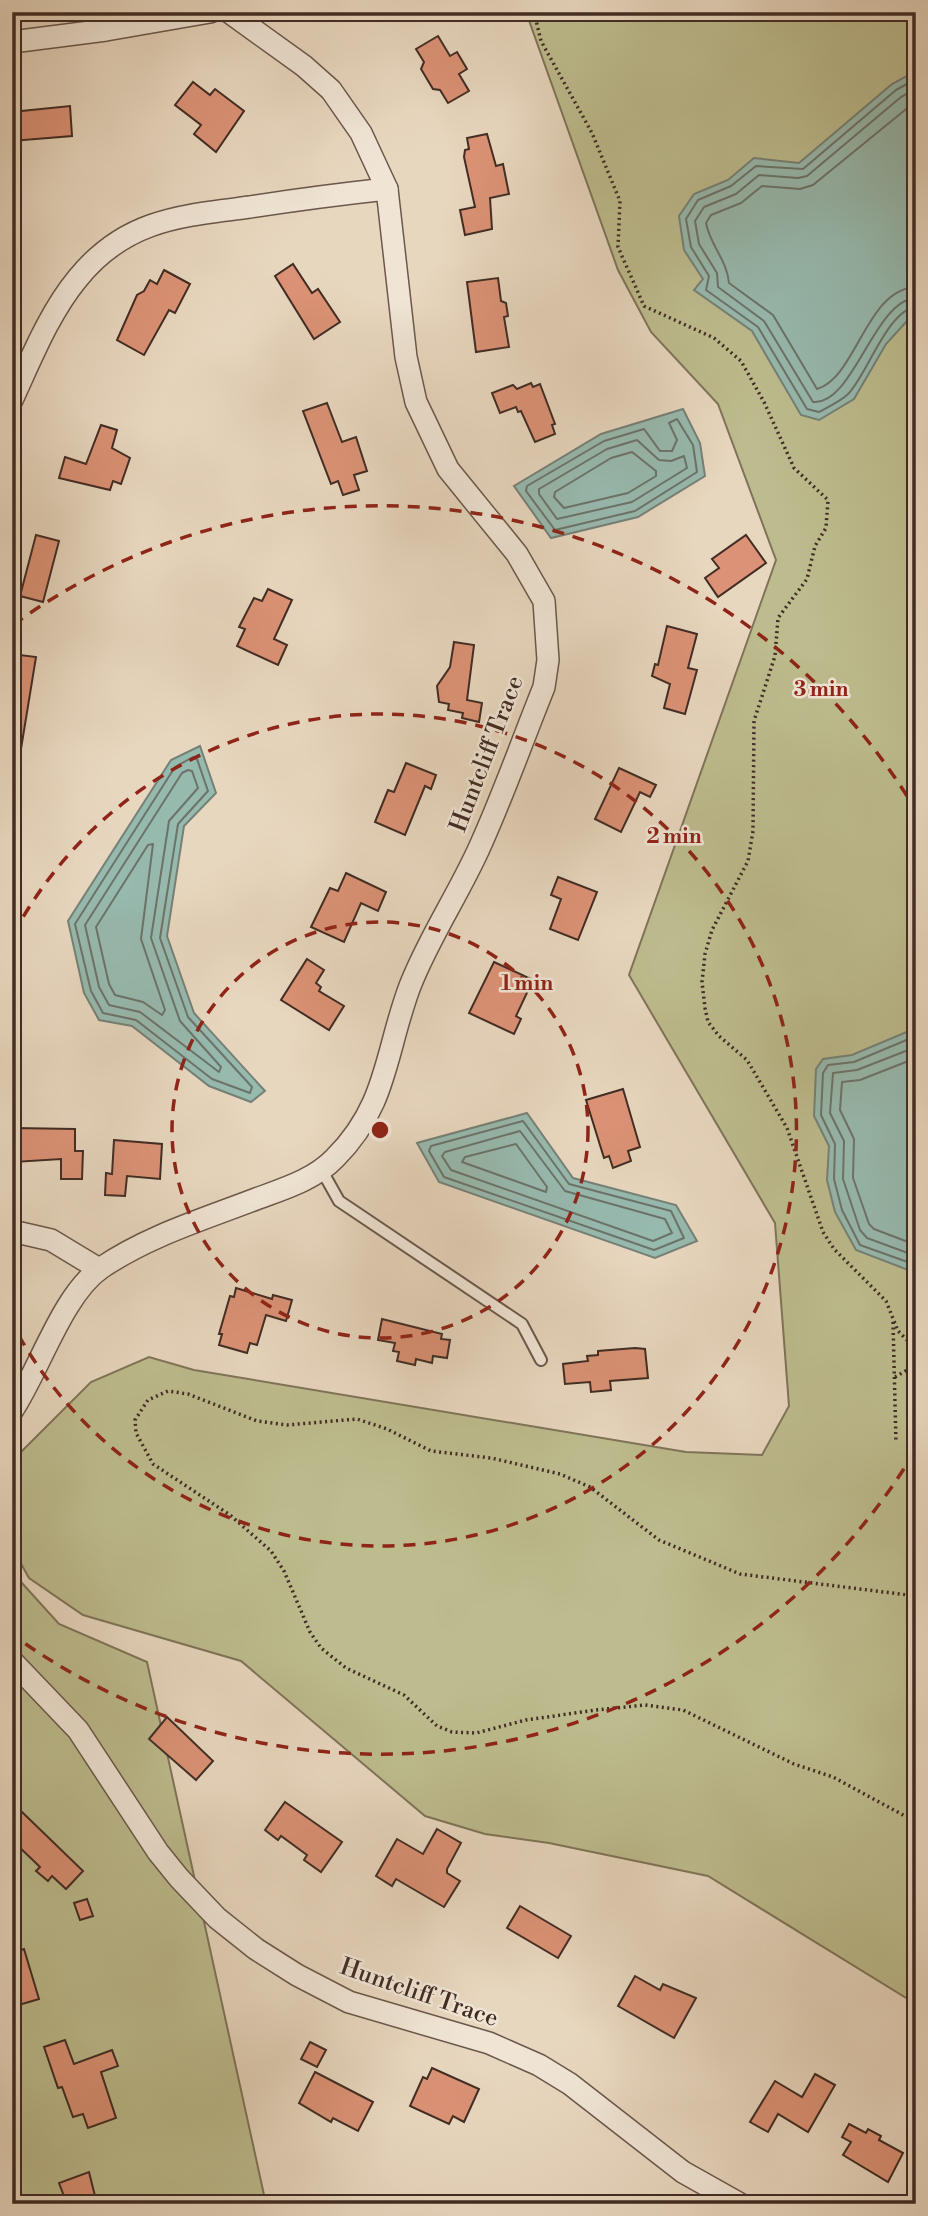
<svg xmlns="http://www.w3.org/2000/svg" width="928" height="2216" viewBox="0 0 928 2216" font-family="'Libre Bodoni',serif">
  <style>
    .green { fill: #bdbc8e; stroke: #7f7459; stroke-width: 2 }
    .water { fill: #97baaf; stroke: #758177; stroke-width: 2 }
    .lines { fill: none; stroke-linecap: round; stroke-linejoin: round }
    .shore { stroke: #6c736a; stroke-width: 2 }
    .building { fill: #dc9276; stroke: #412c24; stroke-width: 2 }
    .lane-casing { stroke: #6b574b; stroke-width: 14 }
    .street-casing { stroke: #6b574b; stroke-width: 24 }
    .path { stroke: #412c24; stroke-width: 3.5; stroke-dasharray: 2 3.5; stroke-linecap: butt }
    .lane { stroke: #f0e5d5; stroke-width: 10 }
    .street { stroke: #f0e5d5; stroke-width: 21 }
    .ring { fill: none; stroke: #8f2418; stroke-width: 3.5; stroke-dasharray: 12 9 }
    .labels { text-anchor: middle; dominant-baseline: central; stroke-width: 5; stroke-linejoin: round; paint-order: stroke }
    .street-label { font-size: 24px; fill: #412c24; stroke: #f0e5d5 }
    .centre { fill: #8f2418; stroke: #f0e5d5; stroke-width: 3.5 }
    .ring-label { font-size: 21px; text-anchor: middle; font-weight: bold; fill: #8f2418; stroke: #f0e5d5; stroke-width: 5; stroke-linejoin: round; paint-order: stroke }
  </style>
  <rect width="100%" height="100%" fill="#e8d7bf"/>
  <filter id="stains"><feTurbulence type="fractalNoise" baseFrequency=".00286" numOctaves="4"/><feColorMatrix values="0 0 0 0 .2 0 0 0 0 .09 0 0 0 0 .02 0 0 0 .5 -.17"/></filter>
  <radialGradient id="worn" r=".72"><stop offset=".6" stop-color="#630" stop-opacity="0"/><stop offset="1" stop-color="#630" stop-opacity=".3"/></radialGradient>
  <g class="green">
    <path d="M526 12H916V2004L708 1876 549 1843 485 1834 425 1816 241 1661 83 1615 29 1578 14 1551 12 1554V1461L91 1382 149 1357 194 1370 686 1452 762 1455 789 1406 775 1223 629 975 776 560 718 404 651 332 618 270Z"/>
    <path d="M12 1572 59 1624 147 1662 266 2204H12Z"/>
  </g>
  <g class="water">
    <path d="M916 71V311L886 344 854 399 819 420 801 415 752 331 694 290 703 279 684 250 679 216 694 194 728 180 754 158 799 163 892 84Z"/>
    <path d="M683 409 700 443 705 476 638 517 551 538 514 486 601 434Z"/>
    <path d="M200 746 216 793 184 826 167 936 194 1013 265 1091 251 1102 209 1086 132 1026 99 1020 84 993 68 921 171 760Z"/>
    <path d="M916 1028V1273L856 1250 835 1212 827 1180 829 1146 814 1116 816 1069 823 1059 852 1055Z"/>
    <path d="M527 1113 573 1178 676 1205 697 1241 655 1258 439 1182 417 1143Z"/>
  </g>
  <g class="lines">
    <g class="shore">
      <path d="M916 79 896 90 803 169 756 166 731 186 698 200 686 219 691 247 709 276 706 290 758 327 807 409 819 412C828 407 839 402 847 395 866 378 887 310 916 307"/>
      <path d="M916 89 901 97 807 176 798 178 759 175 736 194 704 207 695 221 699 244 717 273 718 287 764 321 813 402C853 406 874 300 916 298"/>
      <path d="M916 101 813 185 800 189 762 186 741 203 711 215 706 223C710 245 727 260 729 283L773 315 817 389C857 377 866 289 916 287"/>
      <path d="M677 419 693 445 697 472 635 511 555 530 526 491 527 486 604 441 644 429 660 451H672L677 440 669 423Z"/>
      <path d="M637 440 659 460 671 461 684 456 687 468 632 502 557 519 539 494V489L607 449Z"/>
      <path d="M632 452 656 471V476L628 493 564 508 554 497 555 492 611 458Z"/>
      <path d="M193 757 197 759 208 791 178 824 160 938 188 1017 252 1087 250 1093 212 1079 136 1020 103 1013 91 991 75 924 175 767Z"/>
      <path d="M188 770 192 771 198 788 169 821 151 938 180 1021 221 1067 219 1072 140 1012 109 1005 99 987 85 925 182 773Z"/>
      <path d="M153 844 141 939 165 1010 162 1015 143 1002 115 995 109 984 96 927 148 845Z"/>
      <path d="M916 1036 854 1062 828 1065 823 1073 821 1115 835 1144 834 1179 842 1210 860 1245 916 1265"/>
      <path d="M916 1047 857 1070 833 1073 830 1113 844 1141 843 1179 860 1230 867 1238 916 1256"/>
      <path d="M916 1058 860 1080 842 1082 840 1110 854 1139 853 1178 869 1224 874 1229 916 1245"/>
      <path d="M523 1121 569 1184 671 1211 684 1238 654 1250 444 1177 429 1151 431 1146Z"/>
      <path d="M520 1131 565 1191 665 1219 672 1233 653 1241 451 1170 442 1156 445 1152Z"/>
      <path d="M516 1144 547 1187 546 1192 462 1162 465 1157Z"/>
    </g>
  </g>
  <g class="building">
    <path d="M438 36 450 56 457 52 467 69 459 74 469 91 448 103 440 90 433 89 421 69 424 62 416 49Z"/>
    <path d="M193 82 210 95 215 89 244 111 216 152 194 134 201 125 175 105Z"/>
    <path d="M70 106 72 136 12 141V112Z"/>
    <path d="M487 134 496 166 503 164 509 194 490 198 492 229 465 235 460 210 475 207 464 157 465 150 469 149 467 138Z"/>
    <path d="M293 264 312 293 318 289 340 322 314 339 275 276Z"/>
    <path d="M164 270 190 284 175 313 169 310 144 355 117 340 137 295 144 291 150 280 157 284Z"/>
    <path d="M498 278 501 301 506 303 508 316 504 317 509 347 476 352 467 282Z"/>
    <path d="M531 383 533 387 540 384 555 424 552 425 555 434 535 442 521 411 518 412 516 407 500 413 492 393 513 385 517 389Z"/>
    <path d="M327 403 342 442 356 437 367 471 354 475 359 490 343 495 338 481 331 484 303 411Z"/>
    <path d="M101 425 117 430 112 448 130 458 121 484 113 481 110 490 59 478 65 457 86 464Z"/>
    <path d="M36 535 59 541 43 602 20 596Z"/>
    <path d="M746 535 766 563 718 597 705 578 719 568 712 559Z"/>
    <path d="M268 589 292 600 274 639 287 645 278 665 237 646 245 629 239 627 254 598 262 601Z"/>
    <path d="M667 626 697 634 688 668 697 670 685 714 664 708 670 684 652 676 655 664 658 665Z"/>
    <path d="M454 642 474 645 467 700 482 703 479 722 462 718 463 713 448 710 449 704 439 702 437 686 450 667Z"/>
    <path d="M12 654 36 657 21 749 12 748Z"/>
    <path d="M406 763 436 775 431 789 425 786 405 835 375 822 388 790 394 792Z"/>
    <path d="M619 768 656 785 650 797 640 792 621 832 595 819Z"/>
    <path d="M346 873 386 892 378 911 361 903 344 942 311 927 330 888 338 891Z"/>
    <path d="M558 877 597 892 578 940 550 929 561 899 551 895Z"/>
    <path d="M307 959 324 970 316 983 321 987 319 991 344 1006 329 1030 281 1000Z"/>
    <path d="M494 962 533 980 516 1016 521 1019 514 1034 469 1013Z"/>
    <path d="M623 1089 640 1147 628 1151 631 1161 613 1168 609 1156 604 1158 586 1100Z"/>
    <path d="M14 1128 75 1129V1151H83L82 1179H61V1159L14 1162Z"/>
    <path d="M114 1140 162 1144 160 1179 127 1176 125 1196 105 1195 106 1173 112 1174Z"/>
    <path d="M236 1288 272 1299 273 1295 292 1300 286 1321 266 1315 257 1345 250 1343 247 1353 219 1345 222 1334H219L230 1296 234 1297Z"/>
    <path d="M382 1319 442 1334 441 1339 450 1340 447 1358 433 1356 432 1363 416 1359 415 1365 397 1361 399 1352 393 1351 395 1343 378 1340Z"/>
    <path d="M635 1348 645 1349 648 1378 610 1381 611 1390 591 1392 590 1382 565 1384 563 1364 588 1361 587 1356 598 1355V1351Z"/>
    <path d="M167 1717 213 1761 196 1780 149 1739Z"/>
    <path d="M285 1802 342 1842 321 1872 304 1860 307 1855 281 1836 278 1840 265 1830Z"/>
    <path d="M22 1812 83 1871 66 1889 52 1876 48 1881 36 1871 40 1867 12 1840V1822Z"/>
    <path d="M437 1829 461 1843 447 1869V1873L460 1881 444 1907 396 1879 392 1886 376 1876 397 1839 423 1854Z"/>
    <path d="M87 1899 93 1916 80 1920 74 1903Z"/>
    <path d="M520 1906 571 1936 558 1958 507 1928Z"/>
    <path d="M24 1949 39 1999 12 2007V1953Z"/>
    <path d="M635 1976 660 1990 663 1984 696 1998 674 2038 618 2006Z"/>
    <path d="M65 2040 74 2064 112 2050 118 2066 101 2072 116 2118 88 2128 83 2114 73 2117 62 2087 58 2088 44 2047Z"/>
    <path d="M310 2042 326 2050 317 2067 301 2059Z"/>
    <path d="M432 2068 479 2089 464 2122 453 2116 449 2124 410 2106 423 2077 427 2079Z"/>
    <path d="M315 2072 373 2102 358 2131 333 2118 331 2122 299 2103Z"/>
    <path d="M815 2074 835 2085 808 2132 778 2114 768 2132 750 2122 775 2081 802 2097Z"/>
    <path d="M849 2124 866 2133 868 2129 881 2136 879 2140 903 2153 888 2182 843 2155 851 2142 842 2137Z"/>
    <path d="M89 2172 97 2204H67L59 2183Z"/>
  </g>
  <g class="lines">
    <g class="lane-casing">
      <path id="lane" d="M321 1169 339 1201 522 1324 541 1360"/>
    </g>
    <g class="street-casing">
      <g id="street">
        <path d="M12 42 106 30 210 12"/>
        <path d="M12 400C31 359 49 313 78 278 126 219 181 216 250 207 295 200 341 194 387 189"/>
        <path d="M12 1231 51 1240 99 1269"/>
        <path d="M12 1411C39 1371 62 1295 101 1268 148 1236 204 1219 256 1199 283 1189 314 1180 335 1158 388 1105 385 1052 410 986 429 937 460 892 481 844 504 793 523 739 544 687L548 660 544 601 517 554 448 469 416 402 406 357 387 189 361 133 331 90 304 66 229 12"/>
        <path d="M12 1661 78 1730 158 1852 179 1878 217 1918 256 1949 297 1975 349 2002 489 2043 539 2065 570 2084 683 2172 740 2204"/>
      </g>
    </g>
    <g class="path">
      <path d="M534 12 541 41 592 133 620 201 618 247 644 306 714 338 741 361 764 402 794 468 828 500 826 528 815 546 807 579 778 618 775 656 754 721 753 831 748 861 712 930 705 954 702 982 705 1008 708 1022 719 1036 747 1060 787 1128 823 1232 834 1249 886 1301 898 1331 916 1349"/>
      <path d="M893 1322 896 1443"/>
      <path d="M895 1377 916 1365"/>
      <path d="M916 1596 740 1574 659 1540 590 1487 560 1474 491 1458 431 1451 387 1429 357 1419 287 1425 257 1421 188 1394 168 1391 148 1400 135 1420 136 1433 153 1464 230 1515 271 1551 284 1571 310 1632 321 1648 346 1668 404 1695 437 1726 452 1732 476 1733 526 1720 596 1710 645 1705 683 1710 794 1764 833 1777 916 1822"/>
    </g>
    <use href="#lane" class="lane"/>
    <use href="#street" class="street"/>
  </g>
  <g class="ring">
    <circle cx="380" cy="1130" r="208"/>
    <path d="M13 935A416 416 0 1 1 13 1325"/>
    <path d="M915 1451A624 624 0 0 1 13 1635M13 625A624 624 0 0 1 915 809"/>
  </g>
  <g class="labels">
    <g class="street-label">
      <text transform="translate(487 754) rotate(-69)">Huntcliff Trace</text>
      <text transform="translate(419 1993) rotate(19)">Huntcliff Trace</text>
    </g>
  </g>
  <circle cx="380" cy="1130" r="10" class="centre"/>
  <g class="ring-label">
    <text x="821" y="696">3 min</text>
    <text x="674" y="843">2 min</text>
    <text x="527" y="990">1 min</text>
  </g>
  <rect width="928" height="2216" fill="none" stroke="#e8d7bf" stroke-width="42"/>
  <rect x="14" y="14" width="900" height="2188" fill="none" stroke="#412c24" stroke-width="3.5"/>
  <rect x="21" y="21" width="886" height="2174" fill="none" stroke="#412c24" stroke-width="2"/>
  <rect width="100%" height="100%" filter="url(#stains)"/>
  <rect width="100%" height="100%" fill="url(#worn)"/>
</svg>
